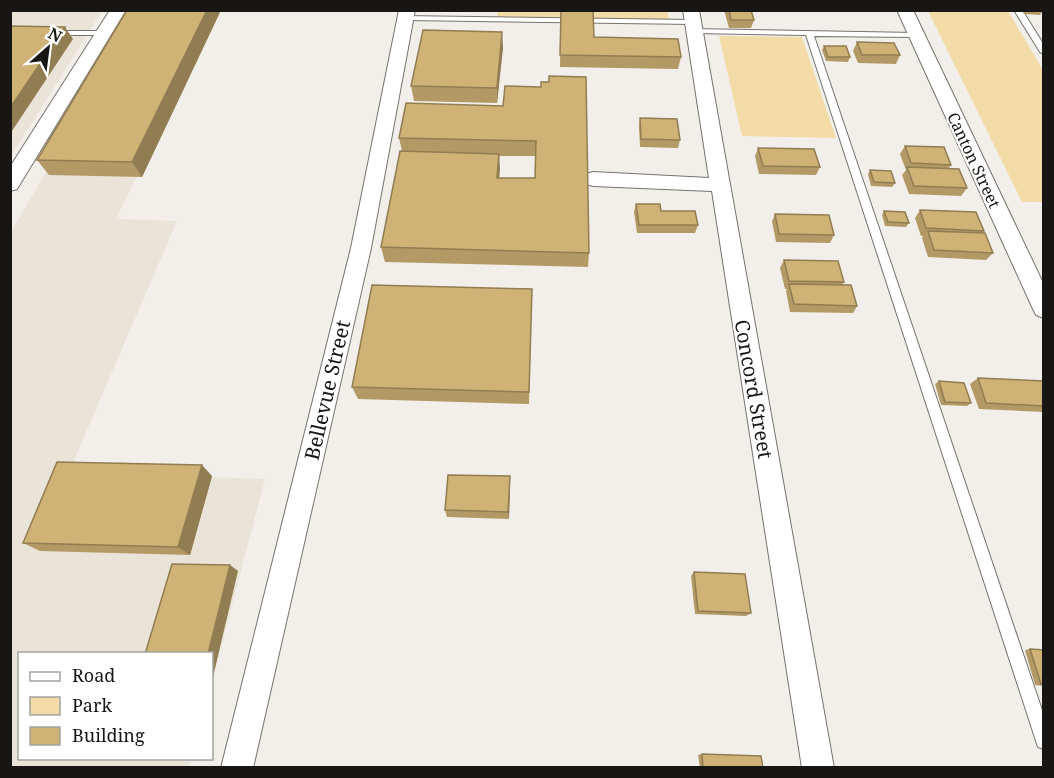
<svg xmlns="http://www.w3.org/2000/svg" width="1054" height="778" viewBox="0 0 1054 778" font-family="'Noto Serif',serif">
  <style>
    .built { fill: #eae4d8 }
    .green { fill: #f3dba8 }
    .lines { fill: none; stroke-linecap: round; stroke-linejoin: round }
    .lane-casing { stroke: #75736e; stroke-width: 2 }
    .street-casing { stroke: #75736e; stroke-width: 2 }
    .lane { fill: #fff; fill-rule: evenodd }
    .street { fill: #fff; fill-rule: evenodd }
    .wall { fill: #b29965; fill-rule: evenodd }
    .shaded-wall { fill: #917d52 }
    .building { fill: #cfb275; stroke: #917d52; stroke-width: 1.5 }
    .labels { text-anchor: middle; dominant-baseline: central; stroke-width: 4.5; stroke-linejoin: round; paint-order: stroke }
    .far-street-label { font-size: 16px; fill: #171614; stroke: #fff }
    .street-label { font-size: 20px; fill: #171614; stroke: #fff }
  </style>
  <rect width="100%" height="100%" fill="#f2efea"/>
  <g class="built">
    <path d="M11 11H102L11 156Z"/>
    <path d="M140 11H219L116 219 177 221 69 472 265 479 212 682V654H20V758L191 759 189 767 11 768V232Z"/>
  </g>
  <g class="green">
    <path d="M498 10H667L669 19 497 17Z"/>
    <path d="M928 11H1008L1043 70V202H1022Z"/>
    <path d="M719 36 802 37 836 138 742 136Z"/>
  </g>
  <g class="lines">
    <g class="lane-casing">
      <g id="lane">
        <path d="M1014 10H1022L1044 45V54L1040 52Z"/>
        <path d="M402 16 693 20 697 22 693 24 405 20H402Z"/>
        <path d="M691 29 916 33 920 35 916 37 814 36 1044 716V749L1038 747 1036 741 806 35 694 33 690 31Z"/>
        <path d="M51 31H104L108 33 104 35H54L50 33Z"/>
      </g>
    </g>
    <g class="street-casing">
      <g id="street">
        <path d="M110 10H126L17 189 10 191V167Z"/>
        <path d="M399 10H415L371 248 253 768H221L351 248Z"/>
        <path d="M683 10H699L834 768H802L712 191 593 186 586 184 583 179 586 174 593 172 709 178Z"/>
        <path d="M897 10H913L1044 285V318L1036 315 1033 309Z"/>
      </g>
    </g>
    <use href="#lane" class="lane"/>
    <use href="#street" class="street"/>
  </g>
  <g class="wall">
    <path d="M127 10H221L142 177 49 175 37 160Z"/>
    <path d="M561 10 594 37 681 57 678 69 560 67Z"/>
    <path d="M724 10H751L754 20 751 28H729Z"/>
    <path d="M1022 10H1043L1040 15 1024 14Z"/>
    <path d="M857 42 900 55 896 64 858 63 853 51Z"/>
    <path d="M824 46 850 57 848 62 826 61 822 50Z"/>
    <path d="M503 47 497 103 414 101 411 86Z"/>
    <path d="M541 87 589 253 588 267 385 262 381 247 402 151 399 138 503 106ZM499 156H535V178H499Z"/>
    <path d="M640 118 680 140 678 148 640 147 639 127Z"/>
    <path d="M905 146 951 165 948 169 967 188 961 196 909 194 902 175 906 170 900 154Z"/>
    <path d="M758 148 820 167 816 175 759 174 755 156Z"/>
    <path d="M870 170 895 183 892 187 871 186 868 174Z"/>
    <path d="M636 204 661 211 698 225 695 233H637L634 212Z"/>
    <path d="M920 210 984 231 982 233 993 253 986 260 928 257 922 238 923 236H921L915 218Z"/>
    <path d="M884 211 909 223 906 227 885 226 882 215Z"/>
    <path d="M775 214 834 235 830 243 776 242 772 221Z"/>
    <path d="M784 260 844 282 842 285 857 306 853 313 790 312 786 291 787 289H785L780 268Z"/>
    <path d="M532 289 529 404 358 399 352 387Z"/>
    <path d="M978 378 1044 381V412L979 409 970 384Z"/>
    <path d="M939 381 971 403 967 406 941 405 935 384Z"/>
    <path d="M212 476 190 555 40 551 23 543Z"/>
    <path d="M510 476 509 519 447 517 445 510Z"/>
    <path d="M694 572 751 613 746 616 695 614 691 576Z"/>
    <path d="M1030 649 1044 650V686L1035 685 1025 650Z"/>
    <path d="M702 754 763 768H700L698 755Z"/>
  </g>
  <g class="shaded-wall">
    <path d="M207 10H221L142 177 132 162Z"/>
    <path d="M65 27 73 39 10 134V108Z"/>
    <path d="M502 32 503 47 497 103V88Z"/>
    <path d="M499 154 500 169 498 192 497 178Z"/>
    <path d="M202 465 212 476 190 555 178 547Z"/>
    <path d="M510 476V484L509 519 508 512Z"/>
    <path d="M230 565 238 571 213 677 212 676V654H208Z"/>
  </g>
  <g class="building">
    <path d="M127 10H207L132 162 37 160Z"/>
    <path d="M561 10 593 11 594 37 678 39 681 57 560 55Z"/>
    <path d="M729 10H751L754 20H731Z"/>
    <path d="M10 26 65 27 10 108Z"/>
    <path d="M423 30 502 32 497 88 411 86Z"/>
    <path d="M857 42 894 43 900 55H862Z"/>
    <path d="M824 46H846L850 57H828Z"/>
    <path d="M549 76 586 77 589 253 381 247 400 151 499 154 497 178H535L536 141 399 138 406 103 503 106 505 86 541 87V82H549Z"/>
    <path d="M640 118 677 119 680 140 641 139Z"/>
    <path d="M905 146 944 147 951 165 911 163Z"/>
    <path d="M758 148 814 149 820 167 763 166Z"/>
    <path d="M907 167 959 169 967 188 914 186Z"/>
    <path d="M870 170 891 171 895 183 874 182Z"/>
    <path d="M636 204H660L661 211H695L698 225H639Z"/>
    <path d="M920 210 976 212 984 231 926 228Z"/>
    <path d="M884 211 905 212 909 223 888 222Z"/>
    <path d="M775 214 829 215 834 235 779 234Z"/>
    <path d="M928 231 985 233 993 253 934 250Z"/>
    <path d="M784 260 838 261 844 282 789 281Z"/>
    <path d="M789 284 851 285 857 306 794 304Z"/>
    <path d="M372 285 532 289 529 392 352 387Z"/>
    <path d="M978 378 1044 381V406L986 403Z"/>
    <path d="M939 381 964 383 971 403 945 402Z"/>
    <path d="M57 462 202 465 178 547 23 543Z"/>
    <path d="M448 475 510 476 508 512 445 510Z"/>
    <path d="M172 564 230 565 208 654H145Z"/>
    <path d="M694 572 745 574 751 613 698 611Z"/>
    <path d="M1030 649 1044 650V684H1041Z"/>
    <path d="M702 754 761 756 763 768H703Z"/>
  </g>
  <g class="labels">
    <g class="far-street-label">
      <text transform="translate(974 160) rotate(65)">Canton Street</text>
    </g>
    <g class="street-label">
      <text transform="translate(754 389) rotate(80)">Concord Street</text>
      <text transform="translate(327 390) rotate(-77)">Bellevue Street</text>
    </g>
  </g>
  <rect width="1054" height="778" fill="none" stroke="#171614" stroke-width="24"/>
  <rect x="18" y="652" width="195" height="108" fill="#ffffff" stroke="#a2a2a1" stroke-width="1.5"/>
  <rect x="30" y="672" width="30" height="9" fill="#ffffff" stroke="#a2a2a1" stroke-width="1.5"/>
  <text x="72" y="682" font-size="18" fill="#171614">Road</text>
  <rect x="30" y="697" width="30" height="18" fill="#f3dba8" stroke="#a2a2a1" stroke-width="1.5"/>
  <text x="72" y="712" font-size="18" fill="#171614">Park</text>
  <rect x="30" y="727" width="30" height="18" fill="#cfb275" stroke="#a2a2a1" stroke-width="1.5"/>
  <text x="72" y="742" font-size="18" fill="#171614">Building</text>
  <g transform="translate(48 48) rotate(28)" stroke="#ffffff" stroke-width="4.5" paint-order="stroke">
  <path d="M0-4.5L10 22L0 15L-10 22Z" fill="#171614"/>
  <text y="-9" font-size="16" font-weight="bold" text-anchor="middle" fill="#171614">N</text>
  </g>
</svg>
